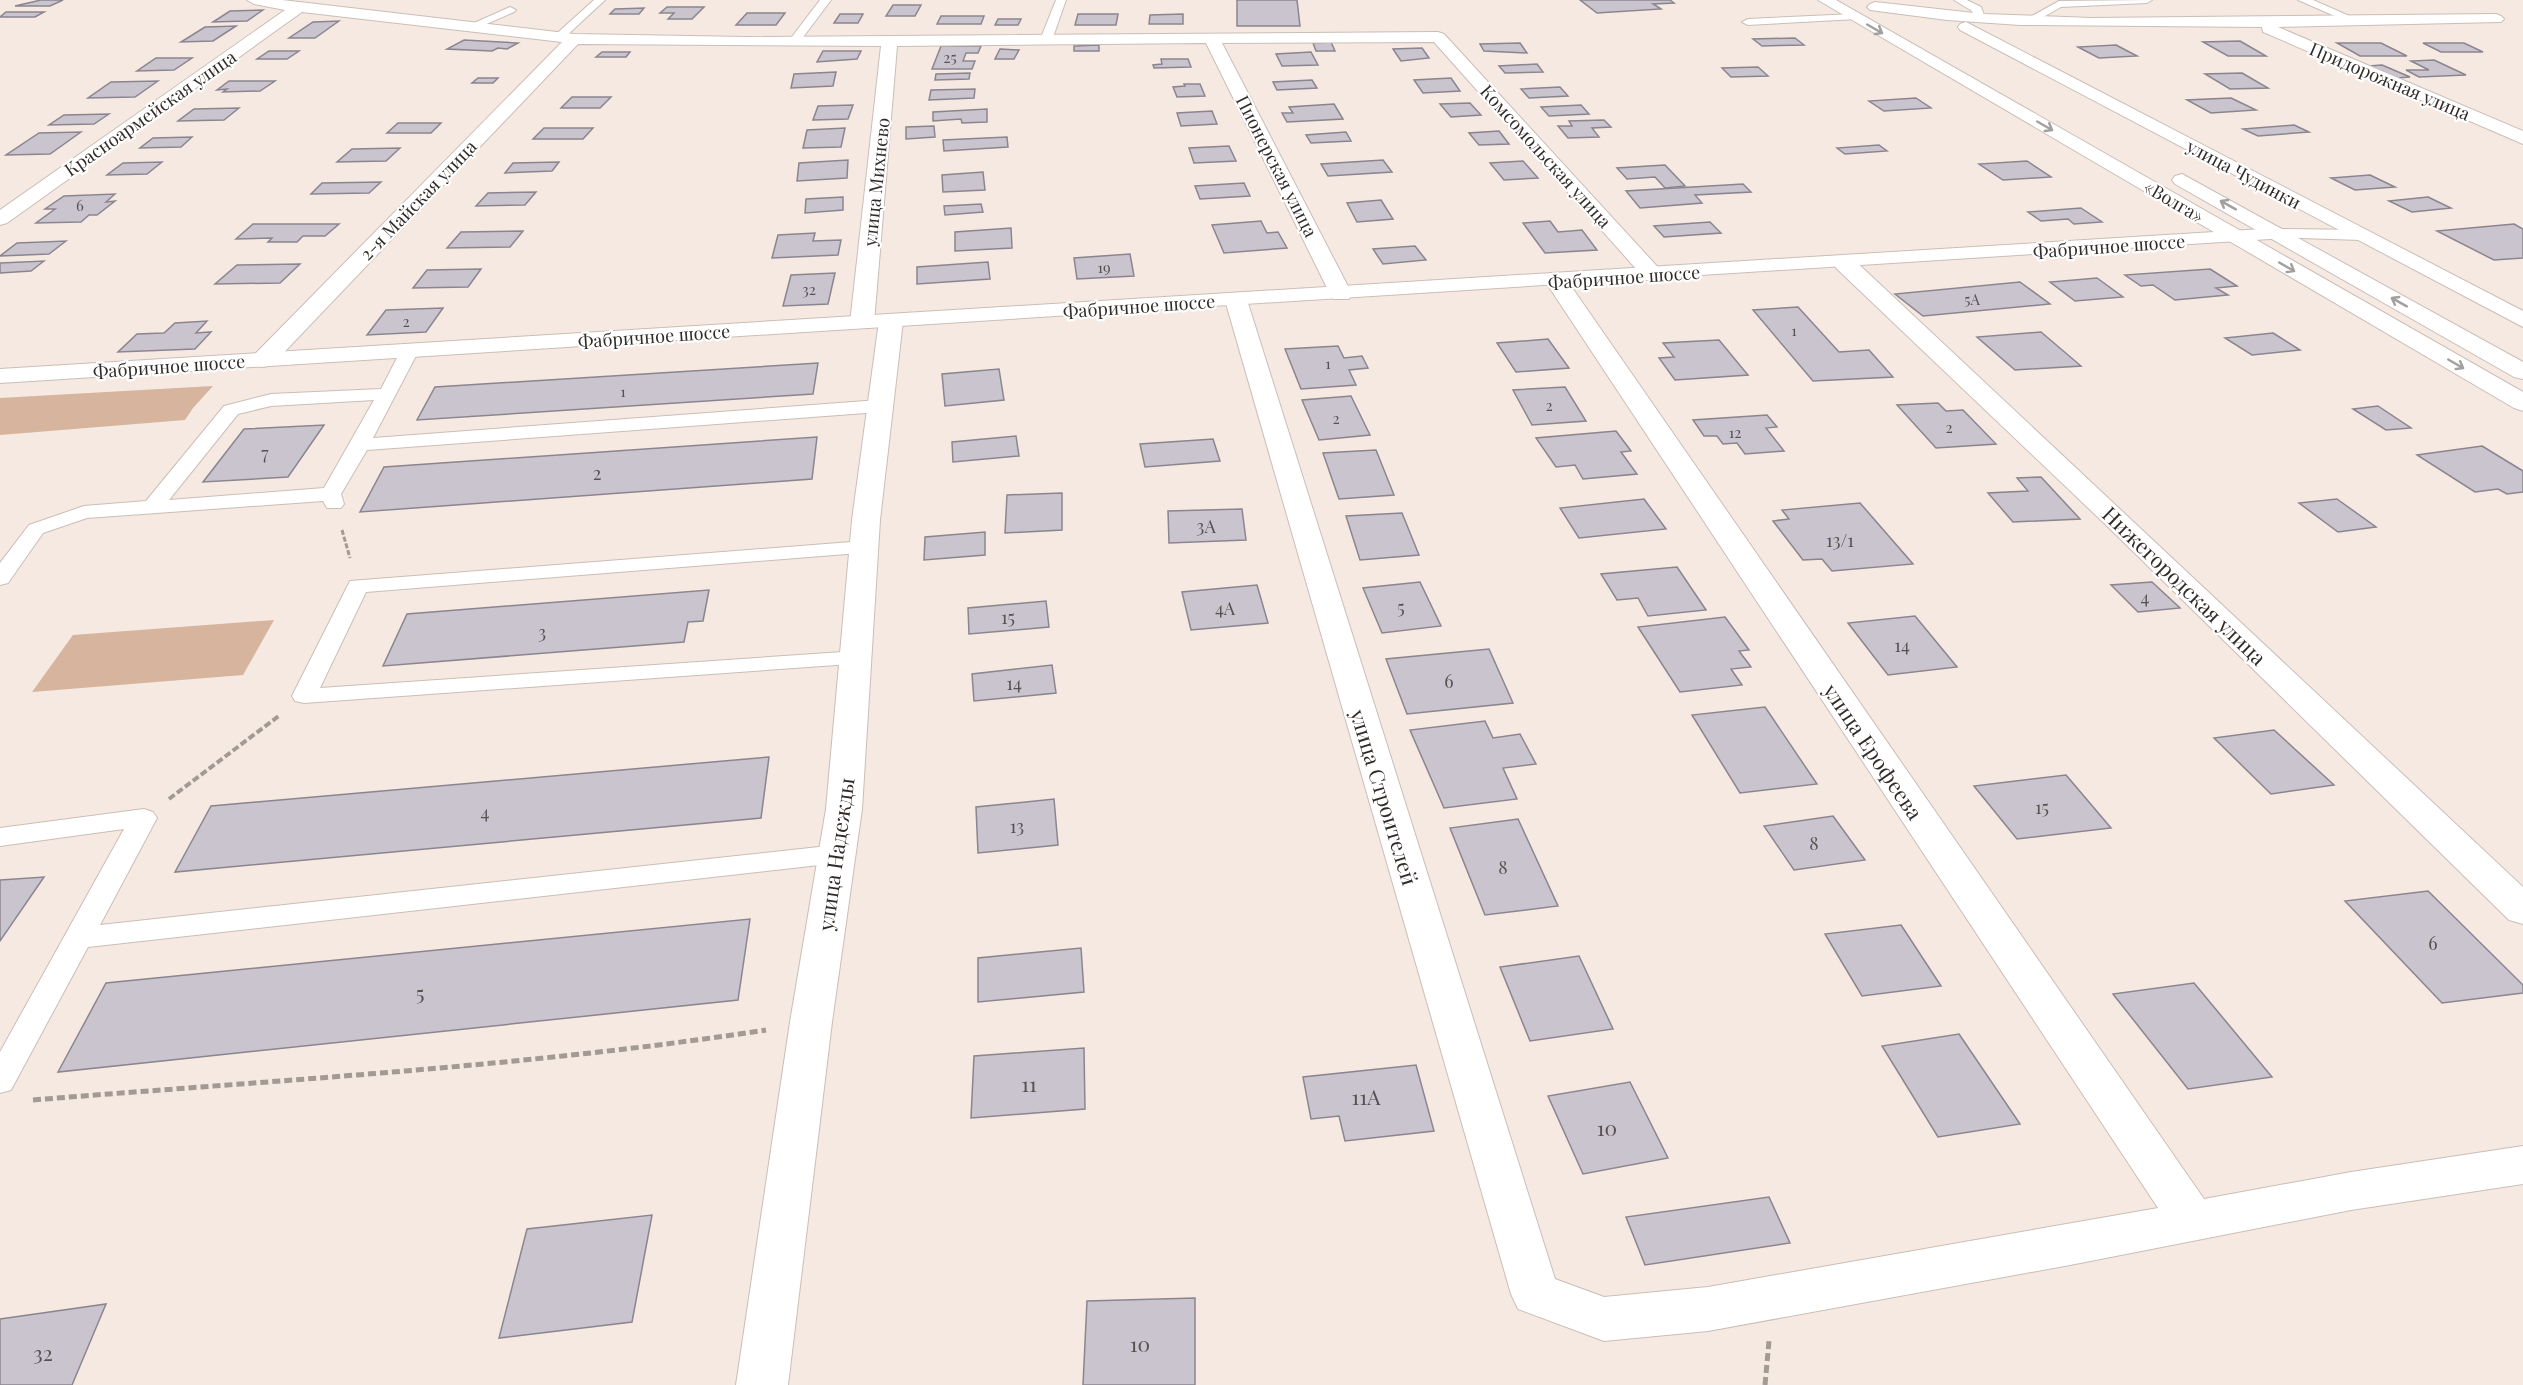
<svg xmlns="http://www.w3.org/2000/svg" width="2523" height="1385" viewBox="0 0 2523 1385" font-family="'Playfair Display',serif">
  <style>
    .green { fill: #d7b49e }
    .building { fill: #cac4cf; stroke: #8b858f; stroke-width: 1.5 }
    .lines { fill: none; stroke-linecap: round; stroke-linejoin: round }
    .service-casing { stroke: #cabeb7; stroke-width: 2 }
    .minor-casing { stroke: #cabeb7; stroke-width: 2 }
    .secondary-casing { stroke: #cabeb7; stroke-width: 2 }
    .trunk-casing { stroke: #cabeb7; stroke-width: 2 }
    .path-far2 { stroke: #a39a94; stroke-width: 3; stroke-dasharray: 5 2; stroke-linecap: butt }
    .path-far1 { stroke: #a39a94; stroke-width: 4; stroke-dasharray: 7 3; stroke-linecap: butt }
    .path { stroke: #a39a94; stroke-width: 5; stroke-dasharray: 8 4; stroke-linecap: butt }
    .service { fill: #fff; fill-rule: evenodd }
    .minor { fill: #fff; fill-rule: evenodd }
    .secondary { fill: #fff; fill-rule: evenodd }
    .trunk { fill: #fff; fill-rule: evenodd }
    .oneway { stroke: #a2a09f }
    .labels { text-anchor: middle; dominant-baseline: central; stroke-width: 4.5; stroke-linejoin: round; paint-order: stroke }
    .far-number-label { font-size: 15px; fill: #575252 }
    .far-street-label { font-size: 18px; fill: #312c29; stroke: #fff }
    .number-label { font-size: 18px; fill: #575252 }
    .street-label { font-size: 21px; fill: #312c29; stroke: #fff }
    .near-number-label { font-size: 21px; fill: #575252 }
  </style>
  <rect width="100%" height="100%" fill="#f5e9e1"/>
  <g class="green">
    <path d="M213 386 193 408 185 420 0 435V398Z"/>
    <path d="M274 620 243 675 32 692 73 635Z"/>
  </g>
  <g class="building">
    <path d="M41 0H63L50 6H15Z"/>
    <path d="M1237 0H1297L1300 26H1237Z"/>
    <path d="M1580 0H1670L1674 3 1653 4 1661 9 1597 13Z"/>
    <path d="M893 5H921L915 16H886Z"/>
    <path d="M667 7H704L692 19H668L674 13H660Z"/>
    <path d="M644 8 639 14H610L615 9Z"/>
    <path d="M263 10 247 21 213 22 230 11Z"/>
    <path d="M6 12H44L35 17H0Z"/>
    <path d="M747 13H785L776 25H736Z"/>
    <path d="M840 14H863L858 23H834Z"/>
    <path d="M1078 14H1118L1116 25H1075Z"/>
    <path d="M1183 14V24H1149L1150 15Z"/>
    <path d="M941 16H984L981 24H937Z"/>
    <path d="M998 19H1021L1018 25H995Z"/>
    <path d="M339 21 315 38H289L313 22Z"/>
    <path d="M236 26 213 41 181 42 205 27Z"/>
    <path d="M1795 38 1804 45 1762 46 1753 39Z"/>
    <path d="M464 40 518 43 507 49 498 48 492 51 447 49Z"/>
    <path d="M2240 41 2266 56H2228L2203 42Z"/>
    <path d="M1331 42 1335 51H1316L1313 43Z"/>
    <path d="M1520 43 1527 53 1484 51 1480 44Z"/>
    <path d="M2337 43H2381L2407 56H2360Z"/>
    <path d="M2423 43H2464L2483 52H2441Z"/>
    <path d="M1099 45V51H1074V46Z"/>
    <path d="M2116 45 2137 56 2099 58 2078 47Z"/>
    <path d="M941 46H981L978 53H966L963 61H975L972 69H932Z"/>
    <path d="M1422 48 1429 58 1401 61 1393 49Z"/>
    <path d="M1000 49 1019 50 1014 59H995Z"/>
    <path d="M269 51H299L287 59H257Z"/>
    <path d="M823 51H861L857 59 817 62Z"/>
    <path d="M602 52H630L626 57H596Z"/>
    <path d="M1311 52 1318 65 1282 66 1276 54Z"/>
    <path d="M156 58H192L174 70 137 71Z"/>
    <path d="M1161 59H1188L1191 67 1154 68 1153 65 1162 64Z"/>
    <path d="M2434 60 2466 75 2419 77 2406 70H2429L2411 61Z"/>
    <path d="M1537 64 1543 72 1505 73 1499 66Z"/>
    <path d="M2382 65 2410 77 2396 78 2368 66Z"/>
    <path d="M1758 67 1768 76 1731 77 1722 68Z"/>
    <path d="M836 72 833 86 791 88 794 74Z"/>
    <path d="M970 73 969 79 935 80 936 74Z"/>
    <path d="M2242 73 2268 88 2230 89 2205 74Z"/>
    <path d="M478 78H498L493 83H472Z"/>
    <path d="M1451 78 1460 91 1423 93 1414 80Z"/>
    <path d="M1312 80 1317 88 1277 90 1273 82Z"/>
    <path d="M158 81 135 97 88 98 111 82Z"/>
    <path d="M229 81H275L260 91 223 92 227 89 217 90Z"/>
    <path d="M1184 84H1200L1205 96 1177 97 1173 87 1185 86Z"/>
    <path d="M1560 87 1568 96 1529 98 1521 89Z"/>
    <path d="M975 89 974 98 929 100 931 90Z"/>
    <path d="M572 97H611L600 108H561Z"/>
    <path d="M1916 98 1931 108 1884 111 1869 101Z"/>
    <path d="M2231 98 2256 110 2211 113 2187 100Z"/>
    <path d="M1470 103 1481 115 1451 117 1440 104Z"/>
    <path d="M1334 104 1343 119 1287 122 1282 113H1293L1289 107Z"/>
    <path d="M853 105 848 119 813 120 818 106Z"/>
    <path d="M1581 105 1589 114 1549 116 1541 107Z"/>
    <path d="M239 108 224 120 178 121 194 109Z"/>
    <path d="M987 109V122L962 123 961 119 933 121V112Z"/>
    <path d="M1212 111 1217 124 1181 126 1177 113Z"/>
    <path d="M109 114 94 124 49 125 64 115Z"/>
    <path d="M1604 120 1611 127 1592 128 1599 137 1568 138 1558 126H1572L1569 121Z"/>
    <path d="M398 123H441L431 133H387Z"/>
    <path d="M2294 125 2309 132 2258 136 2243 129Z"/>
    <path d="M934 126 935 137 906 139V127Z"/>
    <path d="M544 128H593L583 139H533Z"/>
    <path d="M845 128 841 147 803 148 807 130Z"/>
    <path d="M1499 131 1509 144 1479 145 1469 133Z"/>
    <path d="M81 132 50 154 6 155 39 133Z"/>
    <path d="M1346 132 1351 141 1311 143 1306 135Z"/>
    <path d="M192 137 181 147 140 148 153 138Z"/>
    <path d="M1007 137 1008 147 944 151 943 140Z"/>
    <path d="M1879 145 1887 151 1845 154 1837 148Z"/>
    <path d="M1229 146 1236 161 1194 163 1189 148Z"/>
    <path d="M400 148 386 161 337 162 352 149Z"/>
    <path d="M848 160 847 178 797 181 799 163Z"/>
    <path d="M1383 160 1392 172 1328 176 1321 164Z"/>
    <path d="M1523 161 1538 178 1504 180 1490 163Z"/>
    <path d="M2027 161 2051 177 2003 180 1979 164Z"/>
    <path d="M162 162 147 174 107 175 123 163Z"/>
    <path d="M559 162 552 171 505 173 513 163Z"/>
    <path d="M1665 165 1685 186 1665 188 1655 177 1627 179 1617 168Z"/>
    <path d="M983 172 985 190 943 192 942 175Z"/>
    <path d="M2370 175 2395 187 2355 190 2331 178Z"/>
    <path d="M381 182 369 193 311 194 322 183Z"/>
    <path d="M1244 183 1250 196 1200 199 1195 186Z"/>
    <path d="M1743 184 1751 192 1695 195 1702 203 1640 208 1626 191Z"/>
    <path d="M536 192 525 205 476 206 488 193Z"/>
    <path d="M115 194 106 202 115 201 97 215H89L81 222 36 223 55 209H45L64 196Z"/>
    <path d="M843 197V210L805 213 806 199Z"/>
    <path d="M2428 197 2451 208 2412 212 2389 201Z"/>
    <path d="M1381 200 1393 219 1357 222 1347 203Z"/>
    <path d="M981 204 983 212 945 215 944 206Z"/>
    <path d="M2081 208 2102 222 2074 224 2068 219 2041 221 2028 212Z"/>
    <path d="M1261 221 1267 233 1278 232 1287 248 1224 253 1212 225Z"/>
    <path d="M1550 221 1558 232 1582 230 1597 250 1545 253 1523 223Z"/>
    <path d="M1710 222 1721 233 1664 237 1654 226Z"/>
    <path d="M253 224H339L325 236H303L297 242H268L272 238 236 239Z"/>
    <path d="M2514 224 2523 229V258L2494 260 2437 231Z"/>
    <path d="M1011 228 1012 248 955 251V232Z"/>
    <path d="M523 231 510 247 447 248 461 232Z"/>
    <path d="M815 233 813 241 841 240 838 255 772 258 778 235Z"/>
    <path d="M66 241 49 254 0 256 17 243Z"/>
    <path d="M1415 246 1426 260 1383 264 1373 249Z"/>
    <path d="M1130 254 1134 276 1077 279 1074 258Z"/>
    <path d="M44 261 31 271 0 273V263Z"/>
    <path d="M988 262 990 279 917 284V267Z"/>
    <path d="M300 264 280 283 215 284 237 265Z"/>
    <path d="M481 269 468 287 413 288 427 270Z"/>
    <path d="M2210 269 2237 286 2216 288 2228 295 2175 300 2153 285 2141 286 2125 275Z"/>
    <path d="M835 273 828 304 783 306 791 275Z"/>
    <path d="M2097 278 2123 297 2075 301 2050 282Z"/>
    <path d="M2020 282 2050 304 1923 316 1895 294Z"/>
    <path d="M1798 307 1839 352 1869 350 1893 377 1813 381 1753 310Z"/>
    <path d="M443 308 426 332 367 335 386 310Z"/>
    <path d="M207 321 196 333 211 332 195 349 118 352 137 334 164 333 175 323Z"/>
    <path d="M2041 332 2081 366 2015 370 1977 337Z"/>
    <path d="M2273 333 2300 350 2252 355 2225 338Z"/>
    <path d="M1548 339 1569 368 1516 372 1497 343Z"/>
    <path d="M1719 340 1748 375 1675 380 1659 358 1674 357 1663 343Z"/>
    <path d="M1338 346 1344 358 1362 356 1368 368 1349 370 1356 385 1301 389 1285 349Z"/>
    <path d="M818 363 813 394 417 420 435 387Z"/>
    <path d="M999 369 1004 400 945 406 942 374Z"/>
    <path d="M1565 387 1586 421 1532 425 1513 390Z"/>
    <path d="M1351 396 1370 435 1319 440 1302 400Z"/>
    <path d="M1938 403 1946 411 1963 410 1996 444 1936 448 1897 405Z"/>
    <path d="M2378 406 2411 428 2386 430 2353 409Z"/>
    <path d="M1767 415 1777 427 1766 428 1784 451 1745 454 1737 443 1723 444 1717 436H1704L1693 420Z"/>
    <path d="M324 425 288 477 203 482 244 429Z"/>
    <path d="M1616 431 1631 451 1621 452 1637 474 1583 479 1575 465 1556 467 1536 438Z"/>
    <path d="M1016 436 1019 456 953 462 952 442Z"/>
    <path d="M817 437 812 479 360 512 384 467Z"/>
    <path d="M1213 439 1220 461 1145 467 1140 444Z"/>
    <path d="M2482 446 2523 471V492L2507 494 2498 489 2475 492 2417 455Z"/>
    <path d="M1376 450 1394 495 1339 499 1323 453Z"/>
    <path d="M2041 477 2080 519 2013 522 1988 493 2028 491 2017 478Z"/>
    <path d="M1062 493V530L1005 533 1007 495Z"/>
    <path d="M1644 499 1666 529 1579 538 1560 508Z"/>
    <path d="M2337 499 2376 527 2338 532 2299 503Z"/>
    <path d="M1860 503 1913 564 1832 571 1822 559 1803 560 1773 521 1789 519 1782 510Z"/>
    <path d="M1242 509 1246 540 1169 543 1168 511Z"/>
    <path d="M1402 513 1419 555 1360 560 1346 516Z"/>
    <path d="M985 532V555L924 560 925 537Z"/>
    <path d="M1677 567 1706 610 1648 616 1638 598 1617 600 1601 574Z"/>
    <path d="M1420 582 1441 626 1382 633 1363 588Z"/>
    <path d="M2152 582 2180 608 2138 612 2111 585Z"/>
    <path d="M1257 585 1268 623 1191 630 1182 592Z"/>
    <path d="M709 590 703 621 688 622 684 642 383 666 407 614Z"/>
    <path d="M1046 601 1049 627 969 634 968 608Z"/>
    <path d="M1915 616 1957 667 1888 675 1848 623Z"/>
    <path d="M1725 617 1749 650 1739 651 1751 667 1731 669 1742 685 1680 692 1638 627Z"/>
    <path d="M1489 649 1513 703 1407 714 1386 659Z"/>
    <path d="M1052 665 1056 693 974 701 972 674Z"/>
    <path d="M1765 707 1817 784 1740 793 1692 715Z"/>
    <path d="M1485 721 1493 738 1520 734 1536 764 1503 768 1517 799 1444 808 1410 730Z"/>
    <path d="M2274 730 2334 785 2271 794 2214 738Z"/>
    <path d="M769 757 761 818 175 872 211 806Z"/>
    <path d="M2066 775 2111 828 2017 839 1974 786Z"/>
    <path d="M1054 799 1058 845 978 853 976 807Z"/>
    <path d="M1833 816 1865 860 1794 870 1764 826Z"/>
    <path d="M1518 819 1558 906 1485 915 1450 828Z"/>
    <path d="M44 877 0 941V880Z"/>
    <path d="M2428 891 2523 985V993L2442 1003 2345 901Z"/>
    <path d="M750 919 738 1000 58 1072 106 983Z"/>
    <path d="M1901 925 1941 986 1862 996 1825 934Z"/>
    <path d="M1081 948 1084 992 978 1002V958Z"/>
    <path d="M1579 956 1613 1029 1530 1041 1500 967Z"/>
    <path d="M2194 983 2272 1077 2188 1089 2113 994Z"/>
    <path d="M1959 1034 2020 1124 1938 1137 1882 1046Z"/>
    <path d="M1084 1048 1085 1109 971 1118 974 1056Z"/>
    <path d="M1416 1065 1434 1131 1345 1141 1339 1116 1311 1119 1303 1077Z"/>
    <path d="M1630 1082 1668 1158 1583 1174 1548 1096Z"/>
    <path d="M1769 1197 1790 1243 1645 1265 1626 1217Z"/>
    <path d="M652 1215 632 1322 499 1338 527 1229Z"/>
    <path d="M1195 1298V1385H1083L1087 1301Z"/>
    <path d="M106 1304 72 1385H0V1319Z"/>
  </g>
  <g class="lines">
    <g class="service-casing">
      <g id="service">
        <path d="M594 0H605L562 40H554V36Z"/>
        <path d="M820 0H831L798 44H790L788 42Z"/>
        <path d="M1056 0H1066L1052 40 1042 42 1040 40Z"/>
        <path d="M1954 0H1967L1981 7 1986 20 1976 22 1972 11Z"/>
        <path d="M2152 0 2147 3 2061 7 2031 24 2021 22 2059 1Z"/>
        <path d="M2298 0H2313L2363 22 2353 24Z"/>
        <path d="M510 7 516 10 514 12 475 29 465 27Z"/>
        <path d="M1854 14 1858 15V19L1748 25 1742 22 1748 19Z"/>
        <path d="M2279 229 2361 230 2369 235 2361 240 2274 237 2271 234Z"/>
        <path d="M409 347 418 352 373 438 879 400 888 406 879 412 367 450 341 494 344 504 341 508H327L323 501 87 518 43 533 8 583 0 585V563L29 525 84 506 146 501 224 406 271 394 381 389 400 352ZM374 400 324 488 169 500 238 414 271 406Z"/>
        <path d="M864 541 872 542 875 547 872 552 366 592 320 688 857 651 865 653 869 658 865 663 304 703 295 701 292 696 350 581Z"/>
        <path d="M144 809 153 812 157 818 100 925 837 845 847 848 851 854 847 860 837 863 88 947 11 1090 0 1093V1052L124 829 0 846V828Z"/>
      </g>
    </g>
    <g class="minor-casing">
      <g id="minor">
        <path d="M247 0H282L574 34 746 37 1438 32 1444 34 1665 275 1662 280H1646L1434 42 1222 43 1352 294 1349 299H1333L1330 294 1206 43 897 46 874 323 870 328H854L850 323 881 46 578 44 272 365 263 367 254 365 251 360 254 355 562 42 302 12 7 223 0 225V210L285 10 254 4Z"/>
        <path d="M1875 2 1983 14 2092 18 2496 14 2501 16 2504 19 2501 22 2278 27 2523 131V144L2263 32 2262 27 2020 25 1947 20 1870 10 1867 7 1870 4Z"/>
        <path d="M1966 22 2523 311V327L1960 30 1958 27 1960 24Z"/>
        <path d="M1844 256 1852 258 2523 887V924L2509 920 2104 523 1836 268 1833 263 1836 258Z"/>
        <path d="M1556 274 1564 276 2204 1199 2351 1172 2523 1146V1184L2351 1210 2070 1265 1708 1331 1604 1341 1518 1309 1511 1294 1225 300 1228 295H1244L1247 300 1555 1279 1604 1297 1708 1287 2158 1208 1545 281 1548 276Z"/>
        <path d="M891 314 899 316 903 321 880 520 862 809 832 1022 788 1385H736L790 1022 826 809 852 520 879 321 883 316Z"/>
      </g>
    </g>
    <g class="secondary-casing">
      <path id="secondary" d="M2279 228 2286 230 2290 234 2286 238 0 383V369Z"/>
    </g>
    <g class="trunk-casing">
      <g id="trunk">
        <path d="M1818 0H1836L2523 392V411L2514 408Z"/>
        <path d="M2182 174 2523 362V379L2514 377 2175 184 2172 180 2175 176Z"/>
      </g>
    </g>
    <path class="path-far2" d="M342 530 350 558"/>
    <path class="path-far1" d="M169 799 280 715"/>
    <g class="path">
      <path d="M33 1100C277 1080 524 1067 766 1030"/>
      <path d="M1765 1385 1769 1341"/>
    </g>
    <use href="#service" class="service"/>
    <use href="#minor" class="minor"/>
    <use href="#secondary" class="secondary"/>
    <use href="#trunk" class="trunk"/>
  </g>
  <defs><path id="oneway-shaft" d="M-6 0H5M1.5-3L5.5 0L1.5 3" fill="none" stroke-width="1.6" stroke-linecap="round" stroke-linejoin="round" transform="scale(1.5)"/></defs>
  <g class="oneway">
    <use href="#oneway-shaft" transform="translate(1875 29) rotate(30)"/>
    <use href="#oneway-shaft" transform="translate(2045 126) rotate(30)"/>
    <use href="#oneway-shaft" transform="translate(2228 205) rotate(-151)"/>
    <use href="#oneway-shaft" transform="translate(2287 267) rotate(30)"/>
    <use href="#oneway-shaft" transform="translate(2399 302) rotate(-151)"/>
    <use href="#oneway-shaft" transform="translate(2456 364) rotate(30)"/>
  </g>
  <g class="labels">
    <g class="far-number-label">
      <text x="950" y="57">25</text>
      <text x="80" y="205">6</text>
      <text x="1104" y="267">19</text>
      <text x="809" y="289">32</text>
      <text x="1972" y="299">5А</text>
      <text x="406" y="321">2</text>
      <text x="1794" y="330">1</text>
      <text x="1328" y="363">1</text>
      <text x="623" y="391">1</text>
      <text x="1549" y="405">2</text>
      <text x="1336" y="418">2</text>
      <text x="1949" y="427">2</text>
      <text x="1735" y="432">12</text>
    </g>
    <g class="far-street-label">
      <text transform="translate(2390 81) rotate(23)">Придорожная улица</text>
      <text transform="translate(150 113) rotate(-35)">Красноармейская улица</text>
      <text transform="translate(1546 156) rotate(48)">Комсомольская улица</text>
      <text transform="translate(1277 166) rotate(63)">Пионерская улица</text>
      <text transform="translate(2244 174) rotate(28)">улица Чудинки</text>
      <text transform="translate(876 182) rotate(-84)">улица Михнево</text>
      <text transform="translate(418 200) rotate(-46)">2-я Майская улица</text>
      <text transform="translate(2174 201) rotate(30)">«Волга»</text>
      <text transform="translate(2109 246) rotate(-4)">Фабричное шоссе</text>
      <text transform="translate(1624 277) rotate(-4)">Фабричное шоссе</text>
      <text transform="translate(1139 306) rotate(-4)">Фабричное шоссе</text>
      <text transform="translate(654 336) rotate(-4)">Фабричное шоссе</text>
      <text transform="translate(169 366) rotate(-4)">Фабричное шоссе</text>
    </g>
    <g class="number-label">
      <text x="265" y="453">7</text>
      <text x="597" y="473">2</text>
      <text x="1206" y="526">3А</text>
      <text x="1840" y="540">13/1</text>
      <text x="2145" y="597">4</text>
      <text x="1401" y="607">5</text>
      <text x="1225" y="608">4А</text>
      <text x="1008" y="617">15</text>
      <text x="542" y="632">3</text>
      <text x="1902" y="645">14</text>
      <text x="1449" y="681">6</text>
      <text x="1014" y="683">14</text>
      <text x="2042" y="807">15</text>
      <text x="485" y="812">4</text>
      <text x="1017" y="826">13</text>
      <text x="1814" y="843">8</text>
      <text x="1503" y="867">8</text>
      <text x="2433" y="943">6</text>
    </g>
    <g class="street-label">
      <text transform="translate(2185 585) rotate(44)">Нижегородская улица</text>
      <text transform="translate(1874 751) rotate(56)">улица Ерофеева</text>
      <text transform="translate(1385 797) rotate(73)">улица Строителей</text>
      <text transform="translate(835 854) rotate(-82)">улица Надежды</text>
    </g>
    <g class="near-number-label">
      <text x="420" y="992">5</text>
      <text x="1029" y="1083">11</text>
      <text x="1366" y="1096">11А</text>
      <text x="1607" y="1127">10</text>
      <text x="1140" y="1343">10</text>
      <text x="43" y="1352">32</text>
    </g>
  </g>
</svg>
